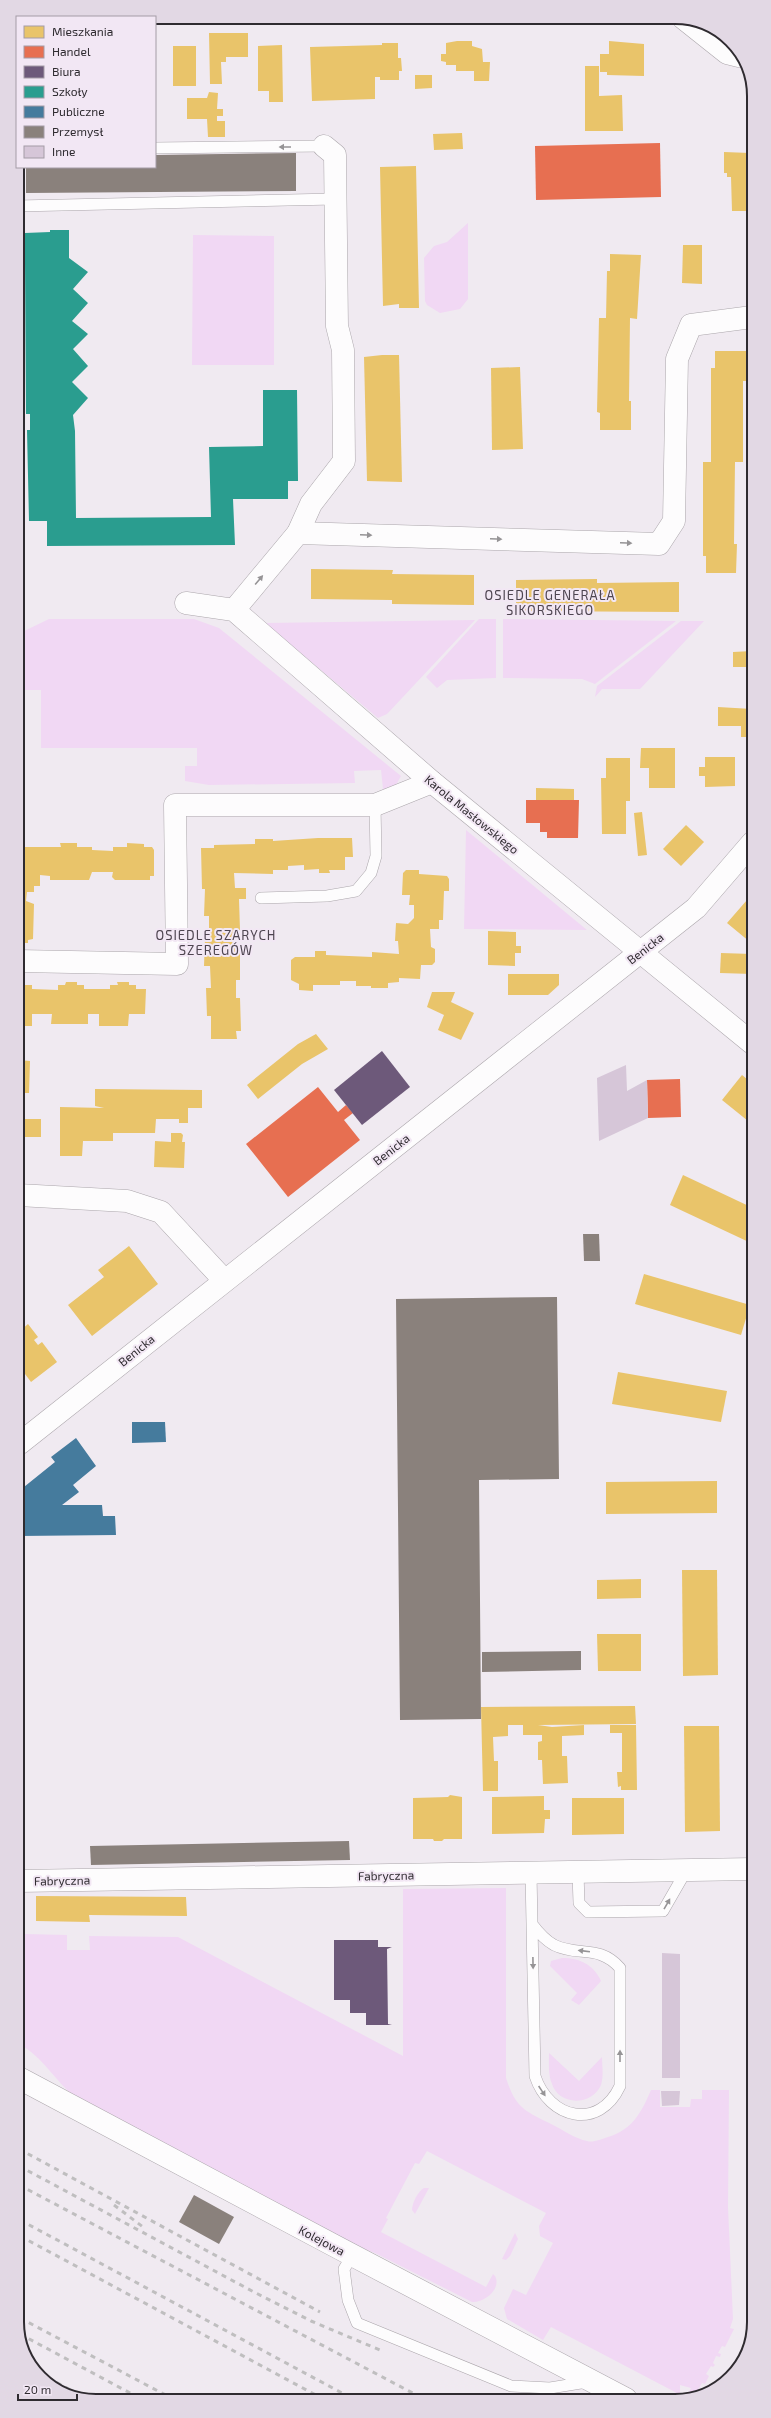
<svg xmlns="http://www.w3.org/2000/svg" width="771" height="2418" viewBox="0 0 771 2418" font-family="'Exo 2',sans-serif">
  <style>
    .green { fill: #f1d8f4 }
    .homes { fill: #e9c46a }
    .shops { fill: #e76f51 }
    .offices { fill: #6d597a }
    .schools { fill: #2a9d8f }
    .public { fill: #457b9d }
    .industry { fill: #8a817c }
    .building { fill: #d6c6d8 }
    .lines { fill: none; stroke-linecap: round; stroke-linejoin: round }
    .service-casing { stroke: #aba6ab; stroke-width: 12 }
    .minor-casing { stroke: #aba6ab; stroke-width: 23 }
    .primary-casing { stroke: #aba6ab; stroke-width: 23 }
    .service { stroke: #fdfcfd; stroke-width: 11 }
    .minor { stroke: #fdfcfd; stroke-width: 22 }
    .primary { stroke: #fdfcfd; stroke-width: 22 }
    .rail { stroke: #bfbebf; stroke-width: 3; stroke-dasharray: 5 5; stroke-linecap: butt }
    .oneway { fill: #969496 }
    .labels { text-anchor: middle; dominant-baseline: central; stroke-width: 4; stroke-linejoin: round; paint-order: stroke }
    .street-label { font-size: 12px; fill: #2f2b30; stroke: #f2e7f4 }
    .neighbourhood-label { font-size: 13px; letter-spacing: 1px; fill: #4e4550; stroke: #f2e7f4 }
    .rim { fill: none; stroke: #2f2b30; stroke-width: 2 }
  </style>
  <rect width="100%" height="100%" fill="#f0eaf1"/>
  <g class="green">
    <path d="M468 223V299L460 309 440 313 427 305 425 301 424 258 434 246 447 242Z"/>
    <path d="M193 235 274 236V365H192Z"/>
    <path d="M49 619H194L219 628 401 776 396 785 385 790 383 789 381 770 354 771 355 783 209 785 185 781V766H197V748H41V690H18V634Z"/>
    <path d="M479 619H496V678L447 680 437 688 426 677Z"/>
    <path d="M503 619 676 621 595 684 582 679 503 678Z"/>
    <path d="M475 620 387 714 378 718 265 623Z"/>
    <path d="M681 621H704L640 689H602L595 697 597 686Z"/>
    <path d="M466 830 587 930 464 929Z"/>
    <path d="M506 1888V2078C516 2109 525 2111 553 2125 563 2130 576 2139 587 2141 593 2143 601 2139 608 2137 633 2129 641 2113 651 2090H660V2107H690L691 2099H702V2090H729L728 2207 733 2319 730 2328 734 2329 725 2347 722 2346 718 2353 721 2354 720 2357 716 2356 713 2363 715 2365 713 2367 711 2366 706 2374 709 2376 705 2384 702 2383 698 2390 700 2392 694 2398H686L691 2388 680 2385V2398L674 2396 675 2392 551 2327 543 2340 507 2319 504 2308 513 2289 526 2295 553 2243 540 2236 539 2226 546 2213 427 2151 419 2164 415 2163 386 2218 388 2219 381 2232 486 2287 493 2274 495 2276C502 2289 484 2303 472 2302L375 2253 346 2242 76 2098C55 2081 43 2057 19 2044V1892H25V1934L67 1935V1950H90L89 1936 178 1937 403 2056V1889Z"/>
    <path d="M562 1958C580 1958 594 1965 601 1981L579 2005 571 2000 577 1993 550 1966 551 1961Z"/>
    <path d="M549 2053 579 2081 602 2057C602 2066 604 2076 601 2085 592 2106 559 2106 552 2084 548 2075 549 2063 549 2053Z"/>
    <path d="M424 2188H429L415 2214 412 2210C412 2203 418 2191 424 2188Z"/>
    <path d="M515 2233 518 2239 510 2256 506 2260 502 2259Z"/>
  </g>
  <g class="homes">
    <path d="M209 33H248V57H226V62H221L222 84H210Z"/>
    <path d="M457 41H472V46L482 49 483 62H490L489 81H474V71H456V65H446V62L441 61V54H446V43Z"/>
    <path d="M609 41 644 44V76L607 75V72H600V54H609Z"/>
    <path d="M382 43H398V58H401L402 71H399V80H380V77H375V99L312 101 310 47 382 45Z"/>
    <path d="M282 45 283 102H269V91H258V46Z"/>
    <rect x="173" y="46" width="23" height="40"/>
    <path d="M585 66H599V96L622 95 623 131H585Z"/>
    <path d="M415 75H432V88L415 89Z"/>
    <path d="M209 92 218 93 217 109H223V116H217V121H225V137H208L207 119H187V98H207Z"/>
    <path d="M462 133 463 149 434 150 433 134Z"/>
    <path d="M724 152 750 153 749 166H751L752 211H732L731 177H727V173H724Z"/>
    <path d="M416 166 419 308H399V304L383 306 380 167Z"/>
    <path d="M683 245H702V284L682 283Z"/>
    <path d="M610 254 641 255 637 319 630 318 629 401H631V430H600V413L597 412 599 318H606L607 271H610Z"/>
    <path d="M715 351H746V381H743V462H735L734 544H737L736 573H706V556H703V462H711V368H715Z"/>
    <path d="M382 355H399L402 482 367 481 364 357Z"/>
    <path d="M520 367 523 449 492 450 491 368Z"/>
    <path d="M311 569 393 570 392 574 474 575V605L392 604V600L311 599Z"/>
    <path d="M597 579V583L679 582V612L516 611V580Z"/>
    <path d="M752 651V667H733V652Z"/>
    <path d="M718 707 752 709V737H741V726H718Z"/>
    <path d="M641 748H675V788H649V768H640Z"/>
    <path d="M705 757H735V786L705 787V776H699V767H705Z"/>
    <path d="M606 758H630V801H626V834H602L601 778H606Z"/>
    <path d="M536 788 574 789V801L536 800Z"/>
    <path d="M642 812 647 855 638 856 634 813Z"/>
    <path d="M686 825 704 842 681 866 663 849Z"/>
    <path d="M318 838H352L353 857H345V870H329L330 873H319V869L304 870V865L288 866V870H273V874L234 873 235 888H246V899H239L240 930 235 931V949H240V980H236V998H240L241 1031H236L237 1039H211V1016H207L206 988H211L210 966H204L205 938H209V916H204L205 889H202L201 848H214V845L255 844V839H273V841Z"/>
    <path d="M60 843H77V847H92V850L113 851V847H127V843L144 844V847H152L154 850V876H150V880H115L112 877 113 872H92L89 880H50V876L40 875V886H34V892H27L26 901 34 904 33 939 28 940V943H18V851H25V847H61Z"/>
    <path d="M406 870H419V874L447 876 449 879V891H444L443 920H439V929H430L431 947 435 949V962L432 965H421L420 979 399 978V982L388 983V988H371V986H356V981H340V985H313V991L299 990V984L291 980V960L295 957H315V951H326V955L372 957V952L399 954 398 941H395L396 923 408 924 414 918V905H409L410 895H402L403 873Z"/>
    <path d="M752 899V939L750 942 727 923 747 900 750 902Z"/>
    <path d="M488 931 516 932V946H521V953H515V966L488 965Z"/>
    <path d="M721 953 752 954V974L720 973Z"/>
    <path d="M508 974H559V985L548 995H508Z"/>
    <path d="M18 982H25V985H32V989L58 990V985H65L66 982H77V985H84V989H110V985H118L117 982H129V985H136V989H146L145 1014H129L128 1026H99V1014H88V1024H51L52 1014H32V1026H18Z"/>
    <path d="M432 992H455L451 1002 474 1013 461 1040 438 1030 444 1015 427 1007Z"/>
    <path d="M316 1034 328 1049 302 1064 258 1099 247 1085 298 1044Z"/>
    <path d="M18 1060 30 1061 29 1093H18Z"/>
    <path d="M742 1075 753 1084V1125L722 1100Z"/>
    <path d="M95 1089 202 1090V1108H188V1123H179V1119H156L155 1133H113V1141H83L82 1156H60V1107L104 1108 95 1106Z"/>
    <path d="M18 1119H41V1137H24V1163H18Z"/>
    <path d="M171 1133H181L183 1135 182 1142H185L184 1168 154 1167 155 1141 171 1142Z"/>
    <path d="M683 1175 753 1208V1244L670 1205Z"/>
    <path d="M129 1246 158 1284 92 1336 68 1305 104 1277 98 1270Z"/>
    <path d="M644 1274 750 1305 741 1335 635 1304Z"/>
    <path d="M28 1324 38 1337 34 1340 38 1345 42 1342 57 1362 31 1382 19 1366V1332Z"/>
    <path d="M618 1372 727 1391 721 1422 612 1404Z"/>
    <path d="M717 1481V1513L606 1514V1482Z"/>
    <path d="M682 1570H717L718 1675 683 1676Z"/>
    <path d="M641 1579V1598L597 1599V1580Z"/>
    <path d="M597 1634H641V1671H598Z"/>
    <path d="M635 1706 636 1724 538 1725 552 1727 584 1725V1735L562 1736V1756H567L568 1783 543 1784 542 1760H538V1742L542 1741V1735H523V1725H508V1736L493 1737 494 1761H498V1791H483L481 1707Z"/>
    <path d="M610 1725H636L637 1790H621V1786L618 1787 617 1772H622V1733H610Z"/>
    <path d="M684 1726H719L720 1831 685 1832Z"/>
    <path d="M450 1795 462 1797V1839H444L442 1841H434L433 1839H413V1798L448 1797Z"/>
    <path d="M544 1796V1810H550V1819H545L544 1833 492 1834V1797Z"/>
    <path d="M572 1798H624V1834L572 1835Z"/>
    <path d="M36 1896 186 1897 187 1916 89 1915 90 1922 36 1921Z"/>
  </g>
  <g class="shops">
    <path d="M660 143 661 197 536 200 535 146Z"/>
    <path d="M18 699H24L22 788H18Z"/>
    <path d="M526 800H579L578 838H547V832H540V823H526Z"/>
    <path d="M680 1079 681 1117 648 1118 647 1080Z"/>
    <path d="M318 1087 338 1112 346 1105 353 1113 344 1120 360 1140 288 1197 246 1144Z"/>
  </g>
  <g class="offices">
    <path d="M382 1051 410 1087 362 1125 334 1090Z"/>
    <path d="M334 1940H378V1947H392L387 1949 388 2024 392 2025H366V2013H350V2000H334Z"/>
  </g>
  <path class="schools" d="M50 230H69V258L88 272 73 289 88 303 72 321 88 334 73 349 88 366 72 382 88 398 73 415 75 431 76 518 211 517 209 447 263 446V390H297L298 481H288V499H233L235 545 47 546V521H29L27 430H30V414H26L25 263 21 264V242H25V233L50 232Z"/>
  <g class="public">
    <path d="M132 1422H165L166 1442 132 1443Z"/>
    <path d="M76 1438 96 1466 73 1485 79 1492 62 1505H102L103 1516H115L116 1535 19 1536V1491L55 1462 51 1457Z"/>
  </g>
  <g class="industry">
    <path d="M296 153V191L26 193V167H155V155Z"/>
    <path d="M583 1234H599L600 1261H584Z"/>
    <path d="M557 1297 559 1479 479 1480 481 1719 400 1720 396 1299Z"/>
    <path d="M581 1651V1670L482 1672V1652Z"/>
    <path d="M349 1841 350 1860 91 1865 90 1846Z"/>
    <path d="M194 2195 234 2217 219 2244 179 2222Z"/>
  </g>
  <g class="building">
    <path d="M626 1065 627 1091 647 1080 648 1118 599 1141 597 1078Z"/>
    <path d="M662 1953 680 1954V2078H662Z"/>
    <path d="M661 2091H680L679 2105 662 2106Z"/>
  </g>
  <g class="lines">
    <g class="service-casing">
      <g id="service">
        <path d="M155 148 324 146"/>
        <path d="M17 206 335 199"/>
        <path d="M261 898 327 896 356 891 371 873 376 856 375 805"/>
        <path d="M531 1873 535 2076C549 2119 599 2131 620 2086V1968C599 1944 578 1957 554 1945 545 1940 538 1932 532 1924"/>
        <path d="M578 1873 579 1903 588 1912 663 1911 686 1871"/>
        <path d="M352 2256 344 2269 348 2300 357 2323 511 2386 550 2388 587 2382"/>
      </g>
    </g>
    <g class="minor-casing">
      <g id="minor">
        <path d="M298 533 311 504 344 461 343 350 337 326 335 155 324 146"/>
        <path d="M186 603 234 610 432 782 752 1043"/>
        <path d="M234 610 298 533 659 544 674 521 677 359 691 325 752 317"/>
        <path d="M18 961 177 964 175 805H375L432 782"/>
        <path d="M18 1195 127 1201 161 1212 224 1280"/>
        <path d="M19 1444 672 927 696 908 752 843"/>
        <path d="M19 1881 753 1869"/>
        <path d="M19 2078C221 2186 423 2293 626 2399"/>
      </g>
    </g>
    <g class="primary-casing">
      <path id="primary" d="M683 18 727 53 739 56"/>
    </g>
    <use href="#service" class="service"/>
    <use href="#minor" class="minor"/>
    <use href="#primary" class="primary"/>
    <g class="rail">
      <path d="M19 2149 320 2312"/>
      <path d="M19 2166 252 2291 311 2321 380 2350"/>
      <path d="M19 2185 424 2399"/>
      <path d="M114 2205 143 2227"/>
      <path d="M20 2220 355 2400"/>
      <path d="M20 2236 325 2400"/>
      <path d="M20 2318 175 2400"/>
      <path d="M20 2334 145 2401"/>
      <path d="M39 2373 91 2401"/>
    </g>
  </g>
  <defs><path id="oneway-solid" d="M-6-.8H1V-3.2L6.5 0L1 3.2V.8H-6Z"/></defs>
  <g class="oneway">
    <use href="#oneway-solid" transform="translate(285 147) rotate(180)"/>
    <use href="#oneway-solid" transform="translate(366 535) rotate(2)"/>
    <use href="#oneway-solid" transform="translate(496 539) rotate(2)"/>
    <use href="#oneway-solid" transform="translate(626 543) rotate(2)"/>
    <use href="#oneway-solid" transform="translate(259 580) rotate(-50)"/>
    <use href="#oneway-solid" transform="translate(667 1904) rotate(-60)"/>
    <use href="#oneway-solid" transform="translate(584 1951) rotate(-173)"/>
    <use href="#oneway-solid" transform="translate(533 1963) rotate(89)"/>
    <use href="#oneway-solid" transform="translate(620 2056) rotate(-90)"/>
    <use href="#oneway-solid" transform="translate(542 2091) rotate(56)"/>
  </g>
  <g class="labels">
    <g class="street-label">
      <text transform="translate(472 814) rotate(39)">Karola Masłowskiego</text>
      <text transform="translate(645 948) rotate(-38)">Benicka</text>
      <text transform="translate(391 1149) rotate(-38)">Benicka</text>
      <text transform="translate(136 1350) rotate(-39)">Benicka</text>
      <text transform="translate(386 1875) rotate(-1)">Fabryczna</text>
      <text transform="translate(62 1880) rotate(-1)">Fabryczna</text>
      <text transform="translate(322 2240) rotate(28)">Kolejowa</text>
    </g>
    <g class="neighbourhood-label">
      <text x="550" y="595">OSIEDLE GENERAŁA<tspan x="550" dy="15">SIKORSKIEGO</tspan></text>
      <text x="216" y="935">OSIEDLE SZARYCH<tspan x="216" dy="15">SZEREGÓW</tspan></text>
    </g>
  </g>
  <path d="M0 0H771V2418H0ZM96 24H675A72 72 0 0 1 747 96V2322A72 72 0 0 1 675 2394H96A72 72 0 0 1 24 2322V96A72 72 0 0 1 96 24Z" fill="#e2d8e4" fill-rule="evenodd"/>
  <path class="rim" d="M96 24H675A72 72 0 0 1 747 96V2322A72 72 0 0 1 675 2394H96A72 72 0 0 1 24 2322V96A72 72 0 0 1 96 24Z"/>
  <rect x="16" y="16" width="140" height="152" fill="#f2e7f4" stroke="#a49ca6"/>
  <rect x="24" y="26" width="20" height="12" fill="#e9c46a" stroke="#a49ca6"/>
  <text x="52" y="36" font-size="12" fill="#2f2b30">Mieszkania</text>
  <rect x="24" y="46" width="20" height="12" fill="#e76f51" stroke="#a49ca6"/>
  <text x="52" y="56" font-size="12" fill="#2f2b30">Handel</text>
  <rect x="24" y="66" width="20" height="12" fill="#6d597a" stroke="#a49ca6"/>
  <text x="52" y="76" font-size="12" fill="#2f2b30">Biura</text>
  <rect x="24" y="86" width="20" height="12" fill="#2a9d8f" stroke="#a49ca6"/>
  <text x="52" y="96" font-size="12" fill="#2f2b30">Szkoły</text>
  <rect x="24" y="106" width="20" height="12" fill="#457b9d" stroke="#a49ca6"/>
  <text x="52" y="116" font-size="12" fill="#2f2b30">Publiczne</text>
  <rect x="24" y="126" width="20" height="12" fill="#8a817c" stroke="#a49ca6"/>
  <text x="52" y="136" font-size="12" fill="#2f2b30">Przemysł</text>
  <rect x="24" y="146" width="20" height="12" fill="#d6c6d8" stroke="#a49ca6"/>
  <text x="52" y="156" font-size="12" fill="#2f2b30">Inne</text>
  <path d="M18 2394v6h59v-6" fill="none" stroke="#2f2b30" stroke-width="2"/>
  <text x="24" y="2394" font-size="12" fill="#2f2b30" stroke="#f2e7f4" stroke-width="3" paint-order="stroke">20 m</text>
</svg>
